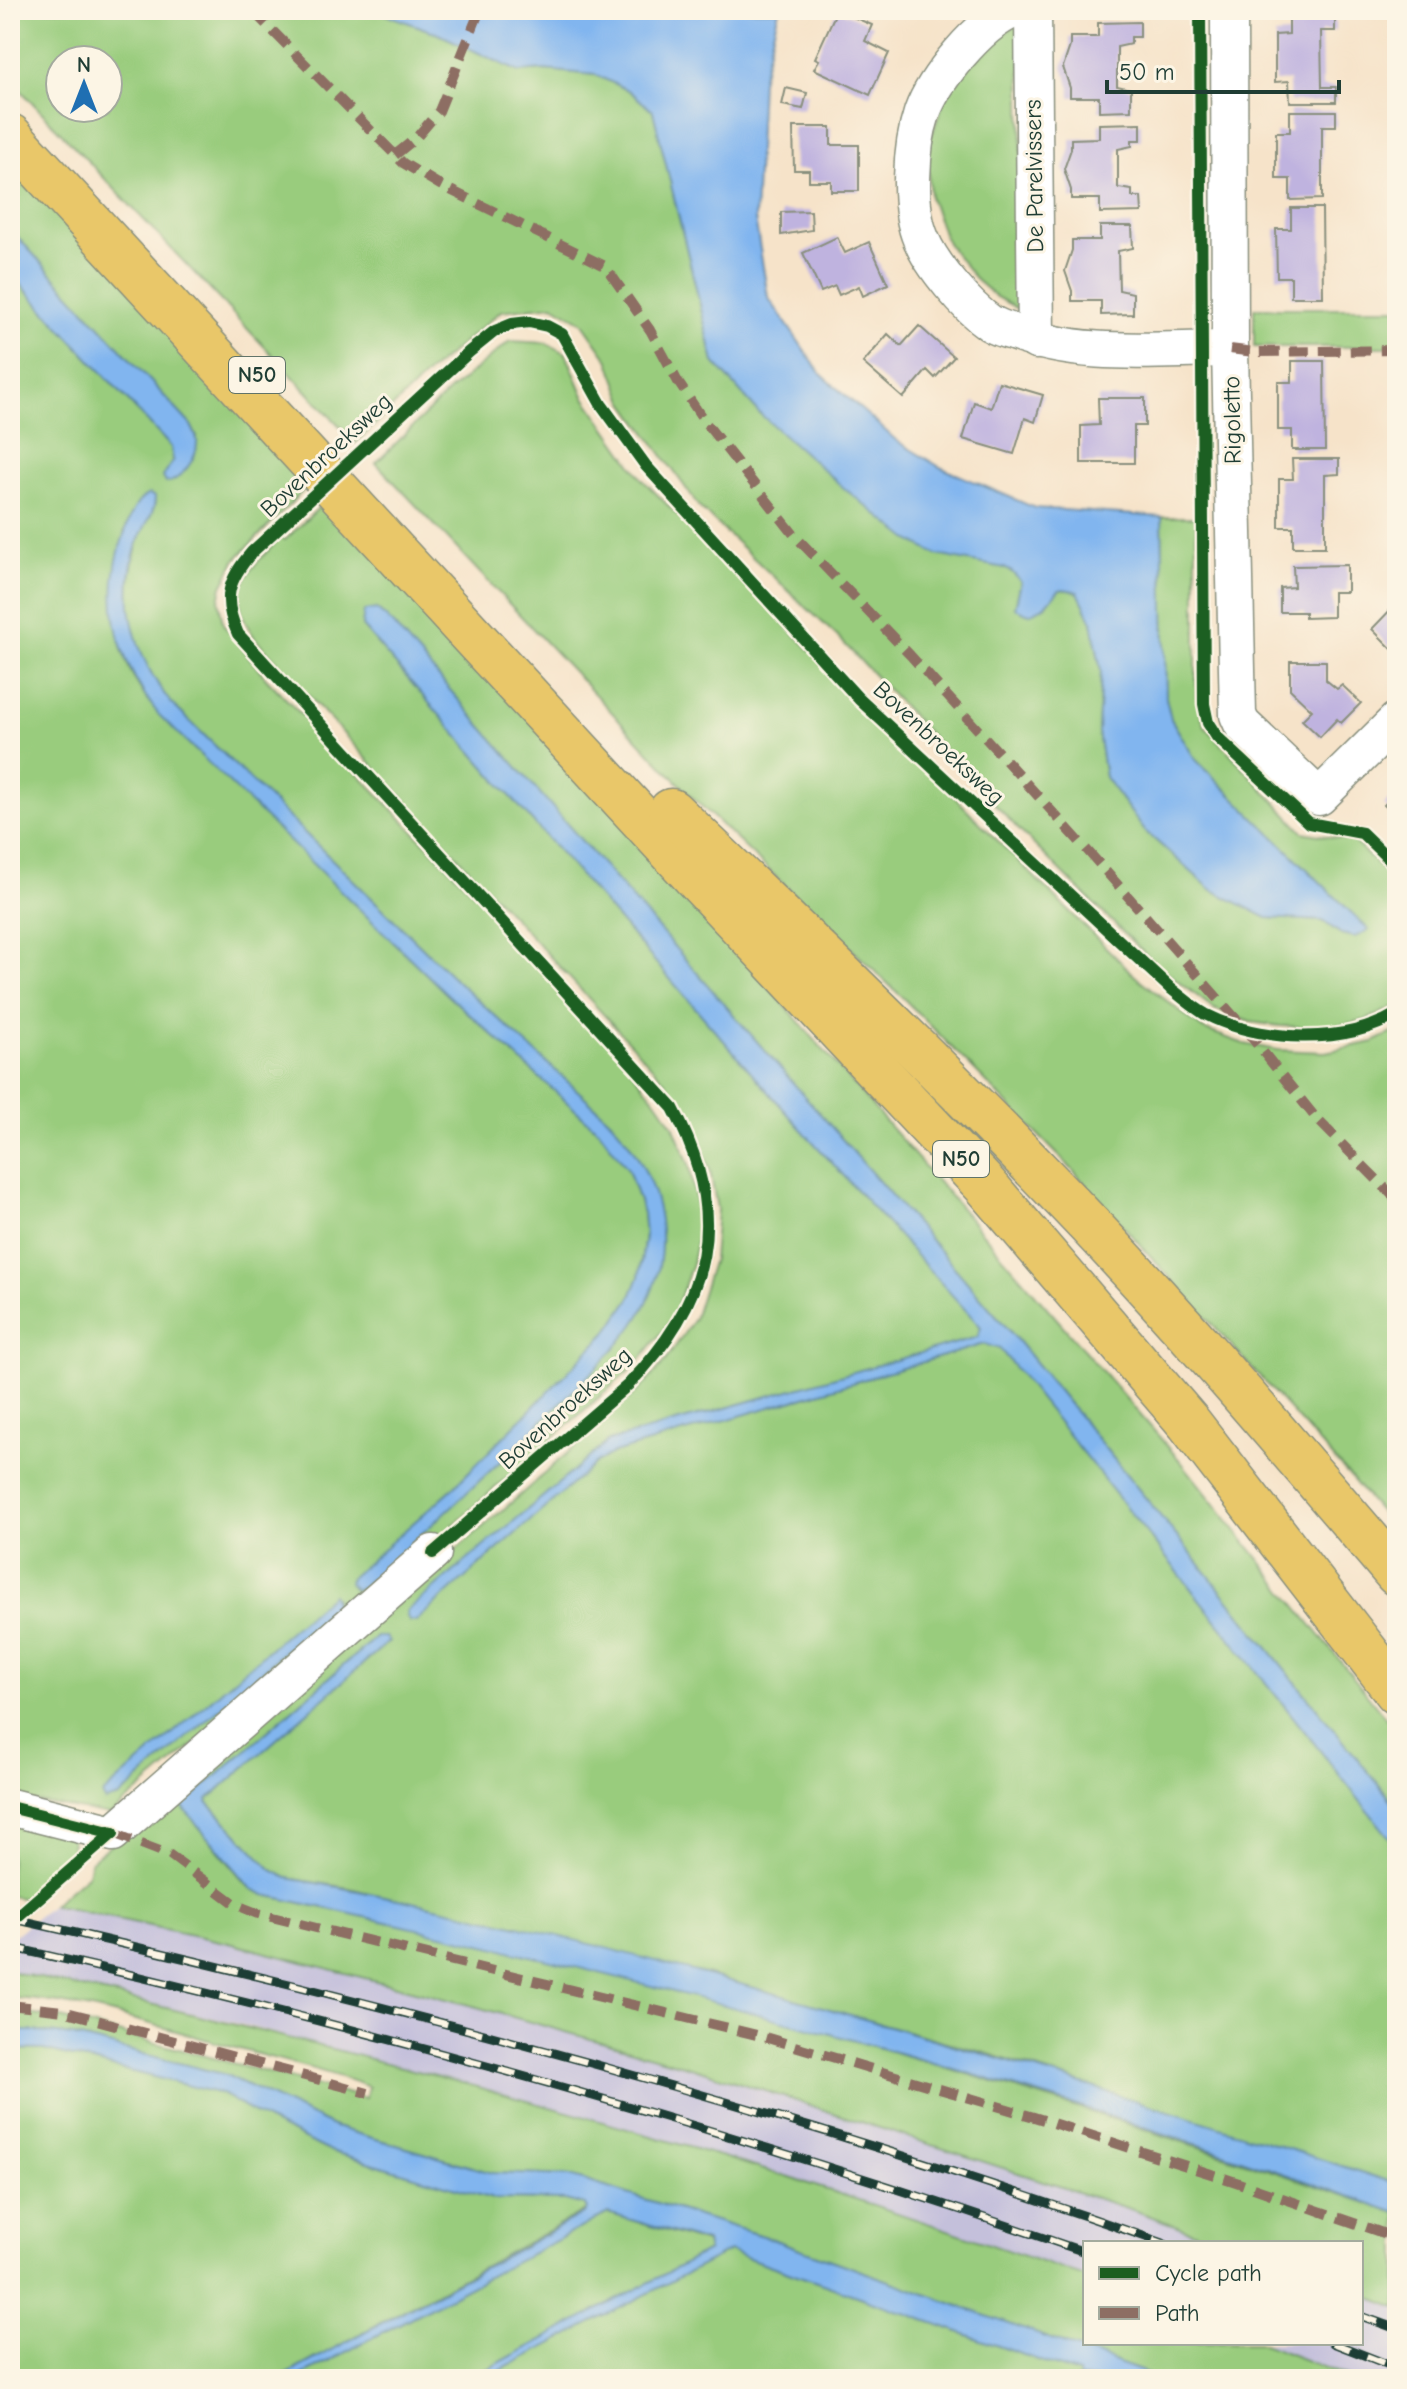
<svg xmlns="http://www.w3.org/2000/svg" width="1407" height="2389" viewBox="0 0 1407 2389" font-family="'Comic Neue',sans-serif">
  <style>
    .industrial { fill: #c4c0db }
    .green { fill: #99cc7d; stroke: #5c8458; stroke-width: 2; fill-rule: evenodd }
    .water { fill: #81b5ef; stroke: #507992; stroke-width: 2 }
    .building { fill: #bfb3df }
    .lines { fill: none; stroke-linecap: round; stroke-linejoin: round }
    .street-casing { stroke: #8a907e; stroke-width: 39 }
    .highway-casing { stroke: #8a907e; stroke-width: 47 }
    .street { stroke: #fff; stroke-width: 36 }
    .highway { stroke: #e9c769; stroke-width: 44 }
    .rail-casing { stroke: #1f3d34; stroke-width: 9 }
    .rail { stroke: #fcf5e5; stroke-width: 6; stroke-dasharray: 18; stroke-linecap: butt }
    .quiet { stroke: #8d6e63; stroke-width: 10; stroke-dasharray: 20 10; stroke-linecap: butt }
    .cycleway-casing { stroke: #fcf5e5; stroke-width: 17 }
    .cycleway { stroke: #1b5e20; stroke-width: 12 }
    .labels { text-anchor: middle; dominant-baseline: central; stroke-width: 6; stroke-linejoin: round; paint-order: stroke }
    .shield { fill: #fcf5e5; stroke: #617469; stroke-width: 2 }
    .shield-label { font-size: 22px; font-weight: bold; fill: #1f3d34 }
    .street-label { font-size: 24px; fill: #1f3d34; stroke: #fcf5e5 }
  </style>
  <rect width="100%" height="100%" fill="#fcf5e5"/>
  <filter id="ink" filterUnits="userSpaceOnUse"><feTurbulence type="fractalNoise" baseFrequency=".0125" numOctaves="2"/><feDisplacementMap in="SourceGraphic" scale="16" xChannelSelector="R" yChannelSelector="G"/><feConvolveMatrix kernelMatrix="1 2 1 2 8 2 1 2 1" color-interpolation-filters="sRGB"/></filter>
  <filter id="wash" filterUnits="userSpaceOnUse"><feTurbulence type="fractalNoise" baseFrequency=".006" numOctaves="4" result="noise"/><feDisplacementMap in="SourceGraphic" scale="32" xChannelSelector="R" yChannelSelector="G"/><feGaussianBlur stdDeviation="1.8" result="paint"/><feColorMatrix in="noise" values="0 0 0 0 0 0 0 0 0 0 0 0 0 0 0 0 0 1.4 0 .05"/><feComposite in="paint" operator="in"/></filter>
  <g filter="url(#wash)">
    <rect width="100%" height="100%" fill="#f6e3c9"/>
    <g class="industrial">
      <path d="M52 1905 229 1943 477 2007 697 2069 1139 2212 1223 2243H1085V2277L887 2210 668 2140 244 2025 10 1971V1939Z"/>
      <path d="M1361 2294 1397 2308V2379H1354L1261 2343H1361Z"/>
    </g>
    <g class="green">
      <path d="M10 10H374L439 34 519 72 544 70 596 75 628 90 653 111 714 362 759 413 1012 572 1021 581 1015 608 1046 606C1058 588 1057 587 1078 592L1092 621 1101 671 1098 732 1105 777 1145 831 1212 890 1267 918 1323 921 1341 934 1355 937 1368 929 1195 759 1171 719 1166 698 1162 517H1196V697L1205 726 1303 832 1353 841 1397 884V1006L1366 1020 1324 1028 1280 1026 1250 1022 1214 1009 1150 959 1021 832 840 639 700 508 624 401 608 359 582 322 553 305 501 311 430 371 356 443 10 79ZM60 60H108V108H60Z"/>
      <path d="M1020 20 1024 312 996 297 977 281 947 243 930 198 927 149 951 80Z"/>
      <path d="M10 153 314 480 236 559 222 586 219 601 223 624 267 679 564 987 653 1096 673 1125 689 1164 697 1207V1239L692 1264 673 1318 636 1365 358 1608 110 1815 10 1797V273L171 447 173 460 197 437 191 425 10 229ZM155 505C116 575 122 640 171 703L459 983 611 1121 661 1236 659 1259 646 1303 620 1342 501 1461 362 1587 355 1590 350 1583 351 1578 451 1490 608 1331 631 1297 639 1277 645 1236 643 1213 628 1169 600 1132 448 995 182 736C169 721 151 707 141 690 107 636 108 576 129 519ZM332 1595 335 1598V1606L119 1797 103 1795Z"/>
      <rect x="1254" y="308" width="143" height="39"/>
      <path d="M510 341 546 343 566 353 584 396 642 479 1005 848 1135 976 1203 1029 1244 1044 1278 1050 1325 1052 1373 1042 1397 1031V1533L1353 1480 1068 1165 904 999 691 796 376 463 448 392Z"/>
      <path d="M330 497 695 902 1182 1463 1397 1732V1807L1008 1329 387 618 376 609 362 626 795 1122 982 1327 978 1337 609 1441 408 1611 596 1463 614 1453 984 1344 1000 1349 1397 1847V2184L992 2055 709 1975 349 1888 287 1878 272 1870 207 1802 208 1799 388 1642 385 1637H376L182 1806 243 1880 252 1889 265 1895C410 1927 556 1958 700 1997 935 2061 1166 2134 1397 2213V2308L1361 2294V2243H1223L1139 2212 697 2069 477 2007 229 1943 52 1905 88 1874 91 1861 519 1496 645 1384 666 1360 694 1319 713 1259 717 1209 710 1170 695 1128 666 1082 255 638C222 591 248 572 281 537L285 540Z"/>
      <path d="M10 1817 72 1838 71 1853 68 1860 26 1899 10 1896Z"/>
      <path d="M10 1971C230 2022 449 2076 665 2140 807 2181 946 2229 1085 2277V2343H1261L1354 2379H1163L772 2239 570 2176 492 2173 335 2127 226 2075 72 2036 33 2031H10V2012L61 2018 365 2098 369 2087C328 2071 282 2061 239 2049 168 2029 83 2001 10 1998Z"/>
      <path d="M10 2049 44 2050 222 2094 266 2120 327 2150 493 2199 565 2200 585 2205 587 2210 278 2379H10Z"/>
      <path d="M608 2213 706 2243 708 2251 469 2379H295Z"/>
      <path d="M729 2251 1078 2374 1080 2379H484Z"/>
    </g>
    <g class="water">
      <path d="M375 10H779L761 81 755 219 768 297 821 374 897 441 940 467 1035 508 1162 517 1166 698 1171 719 1195 759 1369 930 1355 937 1341 934 1323 921 1267 918 1212 890 1145 831 1105 777 1098 732 1101 671 1092 621 1078 592C1054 586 1061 590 1047 604 1042 609 1035 611 1029 614L1015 608 1021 582 1012 572 1004 568 937 555 908 539 845 489 759 413 714 362 653 111 628 90 596 75 544 70 519 72 439 34Z"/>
      <path d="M10 229 191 425C194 432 198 437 197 444 197 459 180 481 166 483L163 477 173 460 171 447 10 273Z"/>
      <path d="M149 494 155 497C156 512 142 529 137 544 118 601 136 658 171 703L459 983 611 1121C664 1179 681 1258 633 1326 606 1363 568 1394 536 1427 480 1482 421 1535 362 1587L355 1590 349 1583 350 1578 451 1490 608 1331 631 1297 639 1277 645 1236 643 1213 628 1169 600 1132 448 995 159 715C115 658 100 598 126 529 130 516 136 500 149 494Z"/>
      <path d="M376 609 387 618 1008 1329 1397 1807V1847L1000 1349 984 1344 614 1453 596 1463 416 1621 410 1622 407 1617V1611L609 1441 978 1337 981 1327 795 1122 362 626 364 611Z"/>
      <path d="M332 1594 336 1606 119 1797 105 1801 102 1795Z"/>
      <path d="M376 1637H385L389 1641 208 1799 207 1802 272 1870 287 1878C454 1906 617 1950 780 1995 987 2053 1192 2117 1397 2184V2213C1028 2080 648 1978 265 1895L252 1889 182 1806Z"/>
      <path d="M10 2031H33L72 2036 226 2075 335 2127 492 2173 570 2176 772 2239 1163 2379H1080L1078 2374 729 2251 484 2379H469L708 2251 706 2242 608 2213 295 2379H278L585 2213 587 2209 585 2205 565 2200 493 2199 327 2150 266 2120 222 2094 44 2050 10 2049Z"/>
    </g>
    <g id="blocks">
      <g class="building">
        <path d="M837 10 872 25 865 41 889 53 870 95 814 69 819 60 815 58Z"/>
        <path d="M1319 10H1335V31H1321L1322 87H1336V102H1290L1289 81 1275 82V35L1289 34V14L1320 13Z"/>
        <path d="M1140 22V37H1131V44L1117 47V86L1131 89V110L1099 111V97H1070V88L1063 67 1070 46V37H1098V23Z"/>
        <path d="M786 88 807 93 803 109 782 105Z"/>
        <path d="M1290 111H1336V126H1322V199L1290 200V179H1276V132H1290Z"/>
        <path d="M1141 123V140H1132V146L1118 149V188L1132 190V197H1141L1142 212 1100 213V199H1071V190L1064 169 1071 149V139L1099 138V124Z"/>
        <path d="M793 127H831V145H859V191H831V181H809V170H794Z"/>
        <path d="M1291 208H1322L1323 297H1291V277H1277L1276 229H1291Z"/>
        <path d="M811 211 812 230 781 235V212Z"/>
        <path d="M1100 226H1132L1133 248 1118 251 1119 290 1133 293V314L1101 315V301H1072V291L1065 271 1072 250V240H1100Z"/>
        <path d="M837 237 845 253 869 242 888 284 863 296 859 286 839 295 835 286 821 292 803 253Z"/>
        <path d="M919 326 954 357 935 378 927 370 903 398 863 363 888 334 901 346Z"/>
        <path d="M1292 361H1324L1325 450H1292V430H1278V382H1292Z"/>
        <path d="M999 382 1043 395 1035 422 1025 418 1014 454 963 439 974 402 991 408Z"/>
        <path d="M1098 398H1145V426H1134V463H1081V426L1099 425Z"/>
        <path d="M1292 459H1339V474L1325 475V547H1293V527H1279V479H1293Z"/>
        <path d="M1347 565V592H1333V617L1305 618V612H1280V588L1294 587 1293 566Z"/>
        <path d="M1397 603V650L1395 652 1372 629Z"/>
        <path d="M1290 661H1326V680L1337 689 1342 685 1361 703 1341 723 1337 719 1320 737 1302 720 1312 710 1290 689Z"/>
        <path d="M1397 792V818L1384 805Z"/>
      </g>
    </g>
  </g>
  <g filter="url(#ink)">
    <use href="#blocks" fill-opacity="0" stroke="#8a907e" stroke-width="2"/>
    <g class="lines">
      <g class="street-casing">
        <g id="street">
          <path d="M1013 10C979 24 934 79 922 113 911 146 907 207 921 239 932 266 967 307 990 323 997 327 1006 330 1013 332 1082 359 1158 349 1230 349"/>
          <path d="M1033 10 1036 341"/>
          <path d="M1229 10 1230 349 1238 715 1242 724 1319 797 1397 720"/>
          <path d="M10 1807 113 1833 433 1553"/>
        </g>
      </g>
      <g class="highway-casing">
        <g id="highway">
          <path d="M10 136 696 878 987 1187 1189 1423 1397 1692"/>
          <path d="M671 811C800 934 928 1057 1051 1185 1172 1309 1285 1443 1397 1574"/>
        </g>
      </g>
      <use href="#street" class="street"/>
      <use href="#highway" class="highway"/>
      <g class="rail-casing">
        <g id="rail">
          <path d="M10 1918C400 2006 786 2109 1163 2243"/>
          <path d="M10 1947C374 2028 732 2130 1085 2252"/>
          <path d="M1361 2316 1397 2329"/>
          <path d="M1333 2343 1397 2368"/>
        </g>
      </g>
      <use href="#rail" class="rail"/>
      <g class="quiet">
        <path d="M252 10 403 163 440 185 605 266 650 330 678 382 705 422 795 536 910 655 1087 850 1244 1028 1315 1117 1397 1200"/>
        <path d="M395 155 416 138 439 111 480 10"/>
        <path d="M1230 349 1254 352 1397 350"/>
        <path d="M113 1833 170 1855 237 1905 259 1914 761 2036 1034 2117 1236 2182 1397 2238"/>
        <path d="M10 2005 63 2011 368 2093"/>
      </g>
      <g class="cycleway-casing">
        <g id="cycleway">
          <path d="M1200 10 1204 704 1208 723 1217 737 1309 823 1362 833 1397 867"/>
          <path d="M433 1553 628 1385C711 1300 731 1216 673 1108L238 634C222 599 227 581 252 552L469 352 495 331 512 324 529 322 547 326 562 334 601 404 646 466 859 699 1170 988C1181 996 1193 1007 1205 1014 1260 1042 1343 1046 1397 1014"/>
          <path d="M10 1807 113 1833"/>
          <path d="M10 1923 113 1833"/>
        </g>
      </g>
      <use href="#cycleway" class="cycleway"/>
    </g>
  </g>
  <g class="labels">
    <g class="shield">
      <rect x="229" y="357" width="56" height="36" rx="6"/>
      <rect x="933" y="1141" width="56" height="36" rx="6"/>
    </g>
    <g class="shield-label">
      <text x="257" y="375">N50</text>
      <text x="961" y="1159">N50</text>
    </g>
    <g class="street-label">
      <text transform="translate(1034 176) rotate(-91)">De Parelvissers</text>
      <text transform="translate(1232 420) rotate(-91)">Rigoletto</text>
      <text transform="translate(326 455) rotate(-43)">Bovenbroeksweg</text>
      <text transform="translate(939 743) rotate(43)">Bovenbroeksweg</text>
      <text transform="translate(565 1408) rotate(-42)">Bovenbroeksweg</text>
    </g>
  </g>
  <rect width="1407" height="2389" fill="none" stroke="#fcf5e5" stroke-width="40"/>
  <rect x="1083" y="2241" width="280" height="104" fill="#fcf5e5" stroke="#a4ab9e" stroke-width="2"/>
  <rect x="1099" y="2267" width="40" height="12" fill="#1b5e20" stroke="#a4ab9e" stroke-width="2"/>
  <text x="1155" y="2281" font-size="24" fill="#1f3d34">Cycle path</text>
  <rect x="1099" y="2307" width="40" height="12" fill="#8d6e63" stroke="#a4ab9e" stroke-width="2"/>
  <text x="1155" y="2321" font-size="24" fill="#1f3d34">Path</text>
  <g transform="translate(84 84)"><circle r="38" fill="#fcf5e5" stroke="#a4ab9e" stroke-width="2"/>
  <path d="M0-6L14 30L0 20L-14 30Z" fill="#1f6fb2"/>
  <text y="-12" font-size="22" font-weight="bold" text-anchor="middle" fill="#1f3d34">N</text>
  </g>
  <path d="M1107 80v12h232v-12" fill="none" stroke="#1f3d34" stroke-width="4"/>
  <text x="1119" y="80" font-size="24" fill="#1f3d34" stroke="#fcf5e5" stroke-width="6" paint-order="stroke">50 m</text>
</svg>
